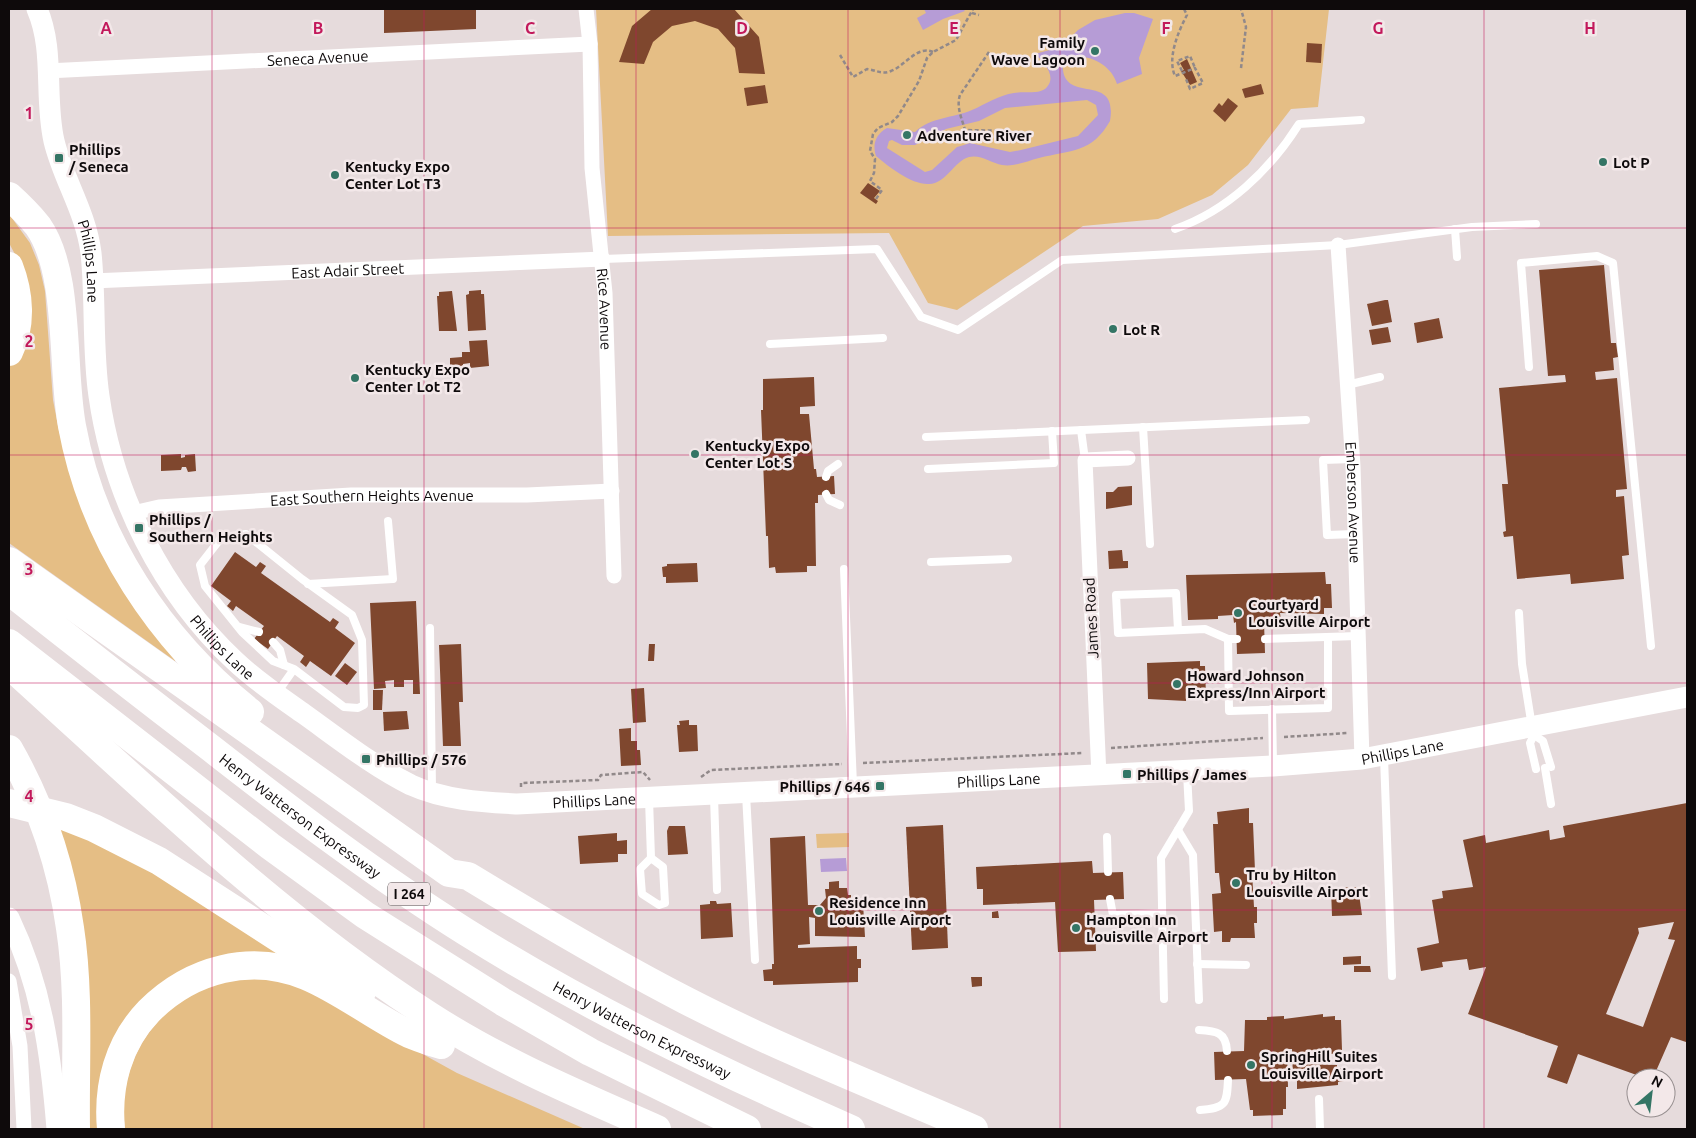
<svg xmlns="http://www.w3.org/2000/svg" width="1696" height="1138" viewBox="0 0 1696 1138" font-family="Ubuntu,sans-serif">
  <style>
    .green { fill: #e5be85 }
    .water { fill: #b69cd6; fill-rule: evenodd }
    .building { fill: #7f472e; fill-rule: evenodd }
    .lines { fill: none; stroke-linecap: round; stroke-linejoin: round }
    .path { stroke: #91898a; stroke-width: 2.5; stroke-dasharray: 4 2.5; stroke-linecap: butt }
    .lane { stroke: #fff; stroke-width: 8 }
    .street { stroke: #fff; stroke-width: 15 }
    .secondary { stroke: #fff; stroke-width: 21 }
    .highway { stroke: #fff; stroke-width: 28 }
    .grid { fill: none; stroke: #c2185b; stroke-width: 1; stroke-opacity: 0.55 }
    .poi-dot { fill: #347565; stroke: #f3e8e9; stroke-width: 2 }
    .labels { text-anchor: middle; dominant-baseline: central; stroke-width: 5; stroke-linejoin: round; paint-order: stroke }
    .shield { fill: #f3e8e9; stroke: #534d4e; stroke-width: 1 }
    .shield-label { font-size: 14px; font-weight: bold; fill: #0e0a0b }
    .poi-label { font-size: 15px; font-weight: bold; fill: #0e0a0b; stroke: #f3e8e9; text-anchor: start }
    .street-label { font-size: 15px; fill: #0e0a0b; stroke: #f3e8e9 }
    .grid-label { font-size: 16px; text-anchor: middle; font-weight: bold; fill: #c2185b; stroke: #f3e8e9; stroke-width: 5; stroke-linejoin: round; paint-order: stroke }
  </style>
  <rect width="100%" height="100%" fill="#e6dbdc"/>
  <g class="green">
    <path d="M596 9H1329L1318 107 1291 109 1248 165 1212 195 1158 219 1083 226 957 310 928 303 889 233 608 236Z"/>
    <path d="M9 214 30 243 39 265 45 291 53 400 59 431 73 483 176 659 175 661 9 543V342L18 260 9 243Z"/>
    <path d="M55 824 101 841 291 956 156 987 99 1129H85Z"/>
    <path d="M849 833V847L817 848 816 834Z"/>
    <path d="M247 978 272 979 305 989 457 1073 585 1129H125C117 1065 152 1007 213 985 223 981 236 980 247 978Z"/>
  </g>
  <g class="water">
    <path d="M924 9H963L965 11 943 19 923 30 917 18 926 13Z"/>
    <path d="M1125 13H1134L1153 19 1139 58 1142 74 1117 84C1111 63 1083 50 1063 60 1058 109 1119 68 1110 121 1092 153 1071 150 1039 158 1027 161 1015 167 1002 165 992 163 980 154 969 157 954 161 946 184 929 184 912 185 889 167 876 156 872 144 876 134 887 128L915 132C931 117 953 118 972 110 986 104 999 95 1014 93 1024 91 1041 95 1047 87 1057 76 1043 61 1035 54L1061 47 1078 30 1095 20ZM1087 100 1096 105 1098 115 1078 136 1021 150 1010 152 970 143 964 145 957 147 932 170 925 172 887 148 889 141 892 140 902 145H915L946 129 979 121 1005 108Z"/>
    <path d="M846 858 847 871 821 872 820 859Z"/>
  </g>
  <g class="building">
    <path d="M384 9H476V29L384 33Z"/>
    <path d="M652 9H734L759 37 765 74 739 73 735 48 718 29 695 21 672 26 653 42 644 64 619 62 632 26Z"/>
    <path d="M1307 43 1322 44 1321 63 1306 62Z"/>
    <path d="M1187 59 1197 82 1190 85 1181 71 1184 70 1180 63Z"/>
    <path d="M1261 84 1264 94 1245 98 1242 89Z"/>
    <path d="M765 85 768 103 747 106 744 88Z"/>
    <path d="M1228 98 1238 106 1225 122 1213 111 1219 103 1222 106Z"/>
    <path d="M868 183 880 191 874 198 878 201 876 204 860 193Z"/>
    <path d="M1604 265 1611 343H1616L1618 357 1613 358 1614 370 1595 372 1596 380 1617 378 1627 489 1616 490V497L1624 496 1629 555 1622 556 1624 579 1571 584 1570 574 1517 579 1513 536 1504 537 1503 532 1506 531 1502 484H1508L1499 388 1566 382 1565 375 1548 376 1539 270Z"/>
    <path d="M481 290V294H484L486 330 468 331 466 295 469 294V291Z"/>
    <path d="M452 291 457 331H439L437 296H439V292Z"/>
    <path d="M1385 300H1388L1392 322 1372 326 1367 304Z"/>
    <path d="M1439 318 1443 338 1417 343 1414 323Z"/>
    <path d="M1388 327 1391 342 1372 345 1369 330Z"/>
    <path d="M487 340 489 366 470 368V363L463 364V371H450V358L462 357V352H470L469 341Z"/>
    <path d="M814 377 815 406 800 407V414H809L814 469H816L817 477 834 476 835 494 818 495V503H815L816 566H807V572L776 573 775 567 769 568 768 536H766L761 410H763V379Z"/>
    <path d="M181 454V458L185 457V455L195 454 196 471 188 472 186 467H182L181 470 161 471V455Z"/>
    <path d="M1132 486V505L1106 509V492H1113L1118 487Z"/>
    <path d="M1122 550 1123 561H1128V568L1109 569 1108 551Z"/>
    <path d="M235 552 256 567 260 562 266 566 261 573 330 622 333 618 339 622 335 628 355 643 331 676 310 661 306 667 300 662 304 656 277 636 268 649 254 639 264 626 236 606 233 611 227 606 231 601 211 586Z"/>
    <path d="M697 563 698 582 666 583V577H663L662 567 667 566V564Z"/>
    <path d="M1325 572 1326 584H1331L1332 608H1324V614L1280 613 1281 621 1264 622 1265 653 1237 654 1236 622 1234 623 1233 615 1218 616V619L1188 620 1186 575Z"/>
    <path d="M416 601 420 694H413V680H404V687H394V680L385 681 386 688 374 689 370 603Z"/>
    <path d="M461 644 463 702H459L461 746H443L439 645Z"/>
    <path d="M649 644H655L654 661H648Z"/>
    <path d="M1200 661V666H1205L1206 697 1186 698V701L1148 699 1147 663Z"/>
    <path d="M345 663 357 672 347 685 335 676Z"/>
    <path d="M644 688 646 722 633 723 631 689Z"/>
    <path d="M373 690H383L382 710H373Z"/>
    <path d="M407 711 409 729 384 731 383 712Z"/>
    <path d="M689 720V725H697L698 751 679 752 677 725H680L679 721Z"/>
    <path d="M631 728V741H637V750H640L641 765 621 766 619 729Z"/>
    <path d="M1687 803V1039L1686 1042 1671 1037 1653 1078H1645L1578 1054 1567 1084 1547 1077 1558 1046 1468 1014 1486 967 1469 970 1467 959 1442 962 1443 967 1421 971 1417 948 1439 943 1432 900 1443 898 1442 891 1473 887 1463 840 1485 835 1486 843 1549 830 1550 840 1565 837 1563 826ZM1674 922 1668 939 1675 940 1643 1027 1606 1014 1639 933 1638 928Z"/>
    <path d="M1249 808V823H1253L1255 871 1252 872 1254 907H1257V923H1254L1255 938H1231L1230 942H1222V931L1214 932 1212 894 1221 893 1219 873H1215L1213 824H1218L1217 812Z"/>
    <path d="M943 825 948 948 912 950 906 827Z"/>
    <path d="M669 826H685L688 854 668 855 667 831Z"/>
    <path d="M617 833V841L627 840V854H618V862L580 864 578 836Z"/>
    <path d="M805 836 808 905H820L826 898 825 889H829V882L839 881V888H847L848 895H851V904L863 903 865 937 815 936V918L809 917 810 944 798 945V948L857 946V959H861V968H858V982L773 985V981H764L763 970 772 969V964H774L770 838Z"/>
    <path d="M1092 861 1093 873 1123 872 1124 899 1094 900 1096 951 1058 952 1055 902 983 905V889H977L976 867Z"/>
    <path d="M1358 887 1362 915 1332 916 1331 888Z"/>
    <path d="M710 901H716L717 904 731 903 733 937 701 939 700 905 710 904Z"/>
    <path d="M998 911 999 918H992V912Z"/>
    <path d="M1361 956V964L1343 965V957Z"/>
    <path d="M1354 966H1370L1371 972H1354Z"/>
    <path d="M971 977H982V986L972 987Z"/>
    <path d="M1323 1014V1017L1335 1016V1020H1341L1342 1050H1336V1054H1325V1057L1297 1055V1064L1337 1065V1069L1343 1068 1344 1081 1338 1082V1085L1297 1089V1078H1293L1292 1049H1287L1288 1087H1286V1109H1283V1115L1253 1116V1110H1250L1246 1079 1215 1080 1214 1052 1244 1051 1245 1020H1267V1017L1284 1016V1019Z"/>
  </g>
  <g class="lines">
    <g class="path">
      <path d="M1184 9 1187 15C1178 32 1167 58 1175 76L1195 68 1203 83 1190 89 1186 79"/>
      <path d="M972 13 979 15"/>
      <path d="M989 52 960 95C956 107 962 119 965 130L1010 131"/>
      <path d="M840 55 853 77 867 69C876 70 882 75 891 71 905 66 917 45 933 52"/>
      <path d="M1241 68 1246 27 1241 9"/>
      <path d="M1182 71 1177 61 1190 56 1195 68"/>
      <path d="M876 199 882 190 870 181 874 173 875 159 870 151 873 134 878 128 892 122 898 116 919 81 927 58 933 52 956 40 973 9"/>
      <path d="M1284 737 1348 733"/>
      <path d="M1111 748 1263 738"/>
      <path d="M863 763 1083 753"/>
      <path d="M701 777 711 770 842 764"/>
      <path d="M521 787V783L598 780 601 775 643 772 650 780"/>
    </g>
    <g class="lane">
      <path d="M1175 229C1227 211 1270 170 1299 124L1361 120"/>
      <path d="M1455 229 1457 257"/>
      <path d="M603 259 877 249 921 317 958 330 1062 260 1338 245 1472 227 1536 224"/>
      <path d="M770 344 883 338"/>
      <path d="M1529 367 1521 263 1597 256 1613 263 1651 646"/>
      <path d="M1347 385 1380 377"/>
      <path d="M1143 427 1150 544"/>
      <path d="M1081 430 1085 460"/>
      <path d="M926 437 1306 420"/>
      <path d="M1352 459 1323 460 1327 535 1355 534"/>
      <path d="M928 469 1054 463 1052 431"/>
      <path d="M826 477 828 471 838 464"/>
      <path d="M826 494 829 500 840 505"/>
      <path d="M931 562 1008 559"/>
      <path d="M844 569 853 785"/>
      <path d="M308 584 393 579 388 521"/>
      <path d="M1519 613 1522 664 1532 727 1534 735 1543 741 1551 767"/>
      <path d="M239 627 259 632"/>
      <path d="M430 628 432 790"/>
      <path d="M1178 630 1176 593 1116 595 1118 633 1205 629 1228 639H1237"/>
      <path d="M1228 639 1229 711 1328 708V637"/>
      <path d="M1265 639 1358 636"/>
      <path d="M273 642 280 650 284 665"/>
      <path d="M277 693 294 669 344 707 358 708 364 705 362 640 352 615 302 579 246 534 221 538 200 565 205 586 242 632 273 661 294 669"/>
      <path d="M1272 709 1273 764"/>
      <path d="M1534 735 1530 743 1536 769"/>
      <path d="M1384 757 1392 976"/>
      <path d="M1545 768 1551 804"/>
      <path d="M746 794 755 960"/>
      <path d="M714 796 717 890"/>
      <path d="M649 799 651 858 663 867 665 903 659 905 642 894 640 869 651 858"/>
      <path d="M1178 830 1193 855 1199 1000"/>
      <path d="M1107 837 1108 872"/>
      <path d="M1110 899 1113 915 1162 913"/>
      <path d="M1197 964 1246 965"/>
      <path d="M1164 999 1161 858 1189 811 1187 773"/>
      <path d="M1199 1030C1216 1031 1226 1032 1227 1051"/>
      <path d="M1319 1099 1320 1129"/>
      <path d="M1200 1110C1226 1108 1227 1104 1228 1080"/>
    </g>
    <g class="street">
      <path id="s1" d="M586 9 590 44 592 168 605 293 614 576"/>
      <path id="s2" d="M47 71 590 44"/>
      <path id="s3" d="M1338 245 1353 466 1362 759"/>
      <path id="s4" d="M92 281 603 259"/>
      <path id="s5" d="M133 513 159 507 351 495H527L612 491"/>
      <path d="M1099 776 1085 460 1128 458"/>
      <path d="M9 981 20 1046 24 1129"/>
    </g>
    <g class="secondary">
      <path id="s6" d="M37 9C55 50 44 98 54 141 63 179 86 212 91 253 96 300 92 349 99 396 113 495 162 593 235 661 256 681 280 697 304 714 339 739 373 766 411 785 444 800 482 802 517 804L1273 766 1362 759 1687 697"/>
      <path d="M9 918C42 987 51 1054 57 1129"/>
    </g>
    <g class="highway">
      <path d="M9 196C19 205 29 215 38 226 71 273 61 368 72 426 93 540 160 640 250 712"/>
      <path d="M9 266C20 294 22 325 9 352"/>
      <path d="M9 561 449 873 468 876C539 919 611 962 685 1000 778 1048 877 1087 974 1129"/>
      <path id="s7" d="M9 591C76 644 144 697 212 749 294 813 377 876 466 932 589 1009 719 1071 851 1129"/>
      <path d="M9 643 270 846 365 915 503 1002 590 1052 747 1129"/>
      <path d="M9 665C144 787 276 917 430 1016 501 1062 580 1095 657 1129"/>
      <path d="M9 749C41 805 61 864 70 928 80 993 75 1063 76 1129"/>
      <path d="M9 803 66 817 94 828 159 861 362 992"/>
      <path d="M111 1129C107 1086 118 1043 149 1011 191 969 251 953 306 976 342 991 374 1017 409 1034 419 1038 430 1042 441 1045"/>
    </g>
  </g>
  <path class="grid" d="M212 9V1129M424 9V1129M636 9V1129M848 9V1129M1060 9V1129M1272 9V1129M1484 9V1129M9 228H1687M9 455H1687M9 683H1687M9 910H1687"/>
  <g class="poi-dot">
    <circle cx="1095" cy="51" r="5"/>
    <circle cx="907" cy="135" r="5"/>
    <rect x="54" y="153" width="10" height="10" rx="2.5"/>
    <circle cx="1603" cy="162" r="5"/>
    <circle cx="335" cy="175" r="5"/>
    <circle cx="1113" cy="329" r="5"/>
    <circle cx="355" cy="378" r="5"/>
    <circle cx="695" cy="454" r="5"/>
    <rect x="134" y="523" width="10" height="10" rx="2.5"/>
    <circle cx="1238" cy="613" r="5"/>
    <circle cx="1177" cy="684" r="5"/>
    <rect x="361" y="754" width="10" height="10" rx="2.5"/>
    <rect x="1122" y="769" width="10" height="10" rx="2.5"/>
    <rect x="875" y="781" width="10" height="10" rx="2.5"/>
    <circle cx="1236" cy="883" r="5"/>
    <circle cx="819" cy="911" r="5"/>
    <circle cx="1076" cy="928" r="5"/>
    <circle cx="1251" cy="1065" r="5"/>
  </g>
  <g class="labels">
    <rect class="shield" x="388" y="882.5" width="42" height="23" rx="4"/>
    <g class="shield-label">
      <text x="409" y="894">I 264</text>
    </g>
    <g class="poi-label">
      <text x="1085" y="42" text-anchor="end">Family<tspan x="1085" dy="17">Wave Lagoon</tspan></text>
      <text x="917" y="135">Adventure River</text>
      <text x="69" y="149">Phillips<tspan x="69" dy="17">/ Seneca</tspan></text>
      <text x="1613" y="162">Lot P</text>
      <text x="345" y="166">Kentucky Expo<tspan x="345" dy="17">Center Lot T3</tspan></text>
      <text x="1123" y="329">Lot R</text>
      <text x="365" y="369">Kentucky Expo<tspan x="365" dy="17">Center Lot T2</tspan></text>
      <text x="705" y="445">Kentucky Expo<tspan x="705" dy="17">Center Lot S</tspan></text>
      <text x="149" y="519">Phillips /<tspan x="149" dy="17">Southern Heights</tspan></text>
      <text x="1248" y="604">Courtyard<tspan x="1248" dy="17">Louisville Airport</tspan></text>
      <text x="1187" y="675">Howard Johnson<tspan x="1187" dy="17">Express/Inn Airport</tspan></text>
      <text x="376" y="759">Phillips / 576</text>
      <text x="1137" y="774">Phillips / James</text>
      <text x="870" y="786" text-anchor="end">Phillips / 646</text>
      <text x="1246" y="874">Tru by Hilton<tspan x="1246" dy="17">Louisville Airport</tspan></text>
      <text x="829" y="902">Residence Inn<tspan x="829" dy="17">Louisville Airport</tspan></text>
      <text x="1086" y="919">Hampton Inn<tspan x="1086" dy="17">Louisville Airport</tspan></text>
      <text x="1261" y="1056">SpringHill Suites<tspan x="1261" dy="17">Louisville Airport</tspan></text>
    </g>
    <g class="street-label">
      <text stroke="none"><textPath href="#s2" startOffset="271">Seneca Avenue</textPath></text>
      <text stroke="none"><textPath href="#s6" startOffset="260">Phillips Lane</textPath></text>
      <text stroke="none"><textPath href="#s4" startOffset="256">East Adair Street</textPath></text>
      <text stroke="none"><textPath href="#s1" startOffset="301">Rice Avenue</textPath></text>
      <text stroke="none"><textPath href="#s5" startOffset="240">East Southern Heights Avenue</textPath></text>
      <text stroke="none"><textPath href="#s3" startOffset="258">Emberson Avenue</textPath></text>
      <text transform="translate(1091 618) rotate(-93)">James Road</text>
      <text stroke="none"><textPath href="#s6" startOffset="680">Phillips Lane</textPath></text>
      <text stroke="none"><textPath href="#s6" startOffset="1910">Phillips Lane</textPath></text>
      <text stroke="none"><textPath href="#s6" startOffset="1505">Phillips Lane</textPath></text>
      <text stroke="none"><textPath href="#s6" startOffset="1100">Phillips Lane</textPath></text>
      <text stroke="none"><textPath href="#s7" startOffset="368">Henry Watterson Expressway</textPath></text>
      <text stroke="none"><textPath href="#s7" startOffset="772">Henry Watterson Expressway</textPath></text>
    </g>
  </g>
  <g class="grid-label">
    <text x="106" y="34">A</text>
    <text x="318" y="34">B</text>
    <text x="530" y="34">C</text>
    <text x="742" y="34">D</text>
    <text x="954" y="34">E</text>
    <text x="1166" y="34">F</text>
    <text x="1378" y="34">G</text>
    <text x="1590" y="34">H</text>
    <text x="29" y="119">1</text>
    <text x="29" y="347">2</text>
    <text x="29" y="575">3</text>
    <text x="29" y="802">4</text>
    <text x="29" y="1030">5</text>
  </g>
  <rect width="1696" height="1138" fill="none" stroke="#0e0a0b" stroke-width="20"/>
  <g transform="translate(1651 1093) rotate(28)"><circle r="24" fill="#f3e8e9" stroke="#978f90"/>
  <path d="M0-4L9 19L0 12L-9 19Z" fill="#347565"/>
  <text y="-8" font-size="14" font-weight="bold" text-anchor="middle" fill="#0e0a0b">N</text>
  </g>
</svg>
